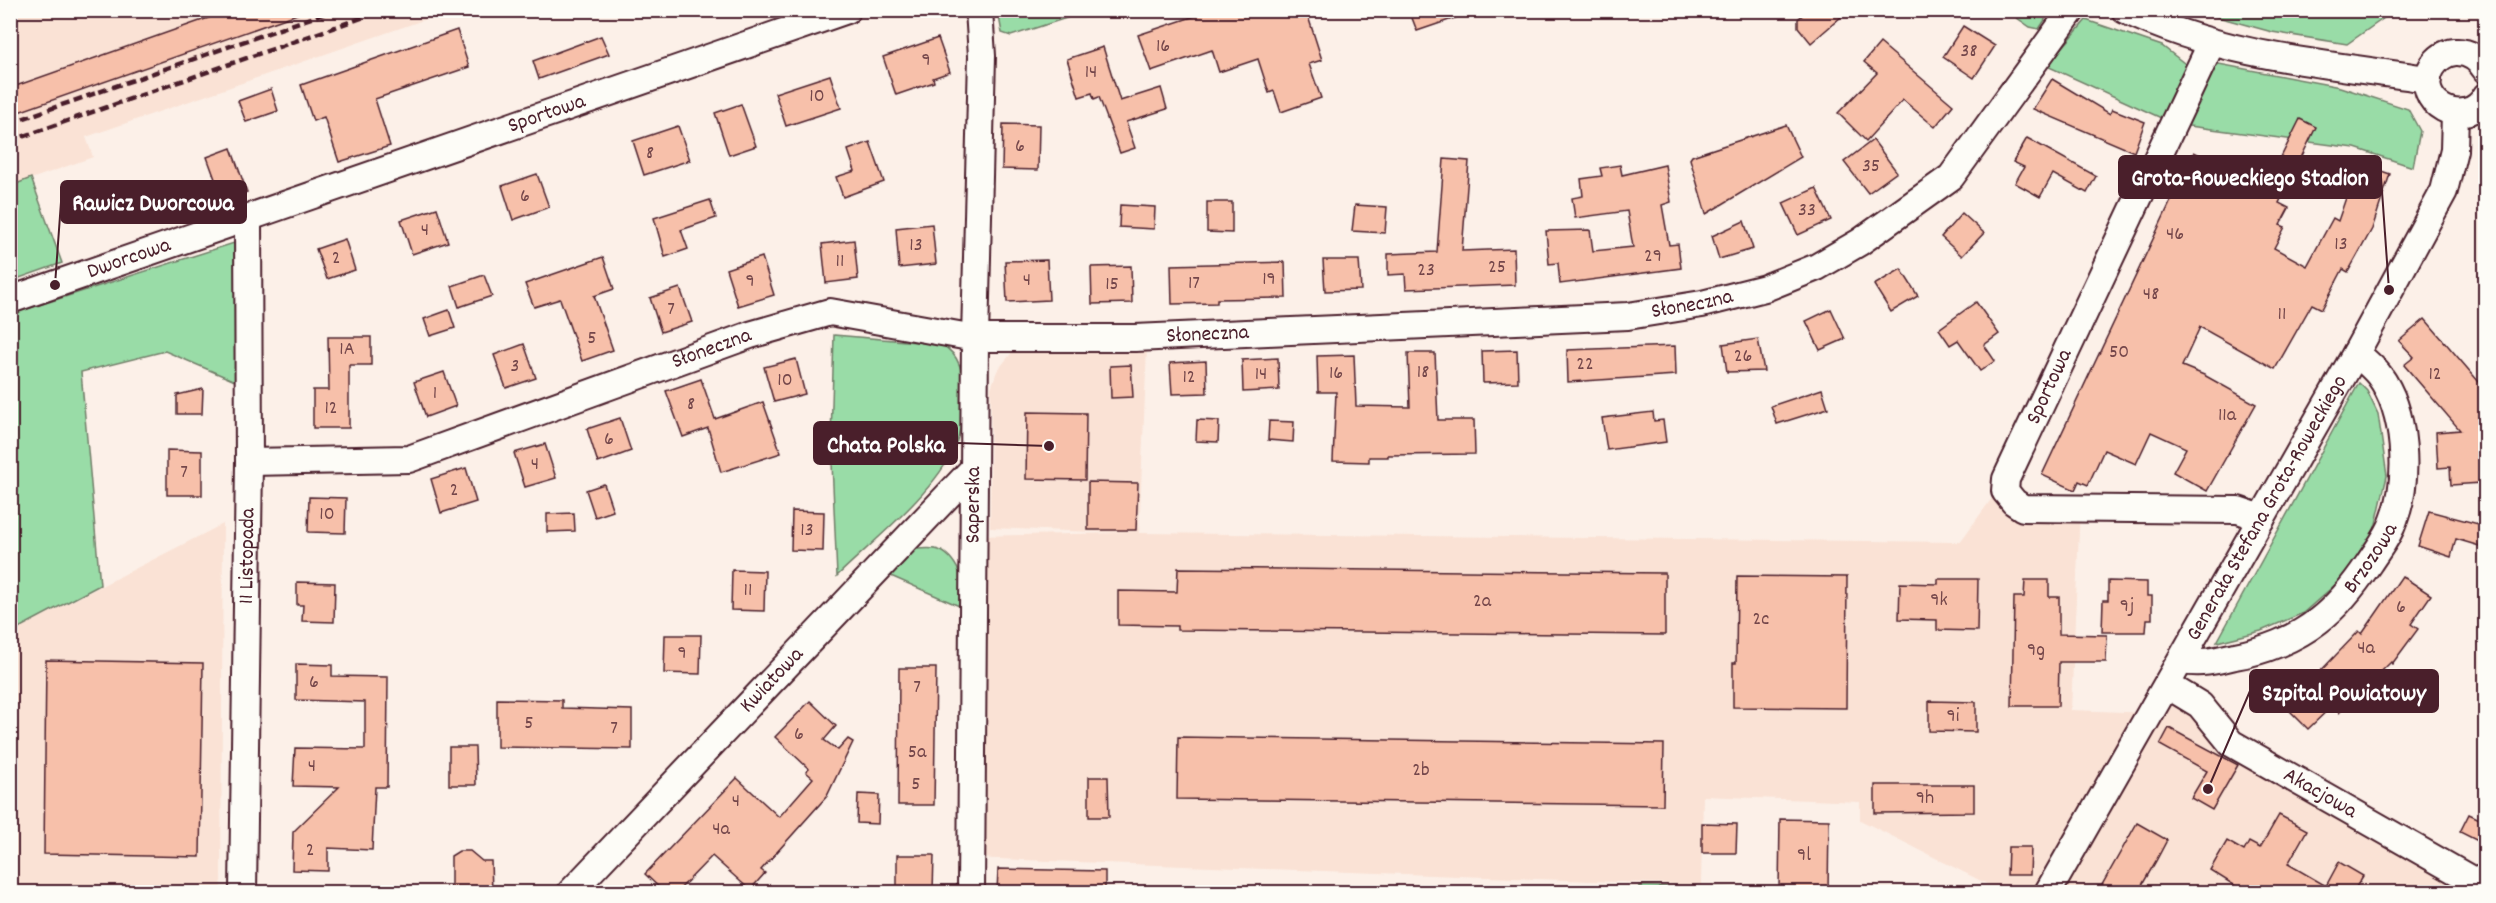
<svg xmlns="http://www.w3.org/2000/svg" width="2496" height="903" viewBox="0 0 2496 903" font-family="Dekko,sans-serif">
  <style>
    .built { fill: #fae2d5 }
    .green { fill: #99dca7; stroke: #727e69; stroke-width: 1.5 }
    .building { fill: #f7c0aa; stroke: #4a1f2b; stroke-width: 1.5 }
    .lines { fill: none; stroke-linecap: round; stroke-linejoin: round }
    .street-casing { stroke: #4a1f2b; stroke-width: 30 }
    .street { stroke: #fdfcf7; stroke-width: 26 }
    .rail { stroke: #4a1f2b; stroke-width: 4.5; stroke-dasharray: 9 4.5; stroke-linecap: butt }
    .labels { text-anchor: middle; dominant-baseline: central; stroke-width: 4.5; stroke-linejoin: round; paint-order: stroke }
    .number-label { font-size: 20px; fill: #75474b }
    .street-label { font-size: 22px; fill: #4a1f2b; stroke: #fdfcf7 }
    .leader { fill: none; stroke: #4a1f2b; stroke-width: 2 }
    .callout-dot { fill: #4a1f2b; stroke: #fdfcf7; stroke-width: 2 }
    .callout { fill: #4a1f2b; stroke: #4a1f2b; stroke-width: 2 }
    .callout-label { font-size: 24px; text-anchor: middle; font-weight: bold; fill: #fff }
  </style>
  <rect width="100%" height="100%" fill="#fcf0e8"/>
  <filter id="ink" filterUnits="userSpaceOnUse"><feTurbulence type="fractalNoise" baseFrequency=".0167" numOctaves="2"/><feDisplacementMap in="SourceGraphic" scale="12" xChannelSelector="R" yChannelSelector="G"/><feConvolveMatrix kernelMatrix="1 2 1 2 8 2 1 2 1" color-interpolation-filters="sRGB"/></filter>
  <g filter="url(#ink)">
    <g class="built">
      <path d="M433 10 435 16 86 137 93 157 11 186 10 11Z"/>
      <path d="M1147 348 1139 533 1960 542 2006 479 2005 491 2080 509 2071 710 2151 713 2167 685 2231 743 2484 892H2003L1860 820V802L1703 796 1701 885 971 858 974 536 1122 533 990 528 991 388 997 371 1013 351Z"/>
      <path d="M223 524 221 892H11V632Z"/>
    </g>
    <g class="green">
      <path d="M998 11V10L1088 11 1011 36 1002 33Z"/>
      <path d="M2007 11H2045V20L2039 29 2030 27Z"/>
      <path d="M2196 11H2394L2347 44 2272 32Z"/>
      <path d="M2086 20 2162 46 2184 63 2196 76 2219 64 2340 87 2408 109 2420 131 2413 167 2355 148 2189 126 2159 117 2047 66Z"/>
      <path d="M31 178 62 263 11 281V186Z"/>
      <path d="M234 243 249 256V387L165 351 81 372 100 585 11 632V314Z"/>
      <path d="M834 335 941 344C961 356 963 371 962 394 962 412 962 431 954 448 935 492 872 542 837 576L831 440Z"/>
      <path d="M2359 383 2367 391 2378 414 2387 476 2373 537 2344 577 2303 613 2261 631 2217 642Z"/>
      <path d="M916 549C922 549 929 548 935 549 959 553 966 592 973 612L877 570 891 555Z"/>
      <path d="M1639 886 1746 889V892H1638Z"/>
    </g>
    <g class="building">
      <path d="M231 10H300V13L10 115V88Z"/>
      <path d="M1213 10H1306L1322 60 1309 64 1321 98 1281 112 1274 91 1269 93 1258 59 1219 72 1212 50 1151 71 1138 35Z"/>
      <path d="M1409 10H1467V14L1417 31Z"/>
      <path d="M1808 10H1849L1811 43 1798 27V19Z"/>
      <path d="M1963 26 1995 46 1974 78 1943 57Z"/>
      <path d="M457 30 469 67 375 99 390 146 339 162 324 117 313 121 301 85Z"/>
      <path d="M601 36 609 54 539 79 533 61Z"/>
      <path d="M938 38 950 72 933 78 934 82 896 95 883 57Z"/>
      <path d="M1880 43 1953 105 1935 127 1903 100 1866 141 1838 113 1877 73 1864 62Z"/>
      <path d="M1103 47 1120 101 1161 88 1167 109 1126 122 1135 148 1120 153 1099 97 1094 99 1092 93 1079 97 1067 59Z"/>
      <path d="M830 75 841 108 786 126 775 93Z"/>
      <path d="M2052 79 2110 114 2112 109 2145 122 2134 152 2033 109Z"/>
      <path d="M271 89 278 111 246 122 238 101Z"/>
      <path d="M741 104 756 146 729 155 715 113Z"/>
      <path d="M2300 119 2316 127 2279 203 2289 208 2280 225 2285 227 2274 248 2307 266 2333 218 2338 221 2358 163 2390 174 2372 229 2348 272 2343 269 2322 309 2312 304 2275 369 2200 327 2182 366 2204 375 2256 404 2207 491 2173 472 2186 448 2151 432 2136 464 2104 450 2088 485 2079 481 2075 490 2042 475 2194 152 2255 181 2257 175 2269 181Z"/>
      <path d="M1003 124 1039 125 1038 170 1002 169Z"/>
      <path d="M1786 125 1801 157 1706 214 1690 159 1692 156Z"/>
      <path d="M678 126 690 160 644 175 633 141Z"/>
      <path d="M2027 138 2096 176 2087 193 2053 174 2040 197 2015 183 2024 167 2013 162Z"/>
      <path d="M1873 140 1897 172 1868 193 1844 162Z"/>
      <path d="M870 142 884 182 843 197 836 177 855 171 848 150Z"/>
      <path d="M231 148 247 192 223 201 207 157Z"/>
      <path d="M1444 159 1469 161 1462 251 1514 249 1515 285 1406 289 1405 274 1388 275V254L1437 252Z"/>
      <path d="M1620 165 1622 175 1665 165 1671 202 1662 205 1669 245 1678 244 1681 268 1560 284 1558 263 1549 264 1546 231 1590 230 1593 251 1633 247 1627 211 1575 218 1572 198 1583 196 1581 179 1602 176 1600 168Z"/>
      <path d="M537 174 549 207 513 220 502 186Z"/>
      <path d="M1816 188 1831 220 1798 235 1783 203Z"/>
      <path d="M710 200 716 218 681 230 688 249 665 257 654 218Z"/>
      <path d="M1207 202H1232V233L1207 232Z"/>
      <path d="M1120 205 1155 207 1154 229 1119 227Z"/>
      <path d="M1355 205 1387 207 1385 233 1352 231Z"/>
      <path d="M437 208 448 242 412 254 401 220Z"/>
      <path d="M1962 213 1984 233 1962 256 1941 237Z"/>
      <path d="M1744 221 1753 249 1719 259 1712 236Z"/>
      <path d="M932 224 936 264 899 268 896 228Z"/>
      <path d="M345 239 355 270 327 279 316 249Z"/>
      <path d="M854 240 858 279 826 283 822 244Z"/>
      <path d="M603 257 614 289 594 296 613 350 582 361 560 299 534 307 525 284Z"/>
      <path d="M762 257 774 295 738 306 726 269Z"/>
      <path d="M1047 260 1049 300 1007 302 1005 261Z"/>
      <path d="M1323 260H1359L1361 290 1325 291Z"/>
      <path d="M1285 262 1286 298 1217 299V303L1172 304 1171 265Z"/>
      <path d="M1131 266 1132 303 1092 304 1091 267Z"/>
      <path d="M1901 269 1918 296 1891 312 1874 285Z"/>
      <path d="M484 275 492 296 459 307 452 286Z"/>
      <path d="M680 288 692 322 661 332 650 298Z"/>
      <path d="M1976 302 1999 334 1984 345 1995 361 1980 371 1958 340 1950 345 1939 329Z"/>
      <path d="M1831 309 1845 339 1820 350 1806 321Z"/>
      <path d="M449 310 455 328 430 336 424 319Z"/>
      <path d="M2425 319 2479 382H2486V431H2478L2481 483 2451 485 2450 467 2438 468 2436 432 2460 430 2404 365 2414 357 2399 341Z"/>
      <path d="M328 337H371V365H349V428H313V390H329Z"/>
      <path d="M1758 339 1764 371 1727 372 1723 344Z"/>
      <path d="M524 344 536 378 506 388 494 355Z"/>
      <path d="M1675 346 1676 375 1568 382 1567 350Z"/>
      <path d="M1517 350 1518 382 1483 383 1482 351Z"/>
      <path d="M1408 353H1435L1438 420H1474L1475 454 1388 455V457H1369V462L1333 461 1336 392H1318L1317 356 1354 355 1356 406 1410 407Z"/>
      <path d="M1278 358 1279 390 1243 392 1242 360Z"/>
      <path d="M796 359 805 394 774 402 764 367Z"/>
      <path d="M1206 361 1207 393 1172 394 1170 363Z"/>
      <path d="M1131 365 1133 397 1111 398 1110 366Z"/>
      <path d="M444 372 456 406 426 417 414 382Z"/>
      <path d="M701 379 715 419 763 402 781 453 721 472 708 428 683 437 666 391Z"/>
      <path d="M203 389 202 414H177V395Z"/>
      <path d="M1822 389 1828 408 1777 424 1771 406Z"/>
      <path d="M1027 412 1086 413 1085 480 1026 479Z"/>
      <path d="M1653 412 1654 421 1663 420 1666 442 1607 450 1602 418Z"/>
      <path d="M620 418 631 451 598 463 587 429Z"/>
      <path d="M1197 420 1219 421 1218 442 1196 441Z"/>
      <path d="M1269 421 1294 422 1293 442 1268 440Z"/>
      <path d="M545 444 556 478 525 487 514 453Z"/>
      <path d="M167 450 202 451V495H167Z"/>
      <path d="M466 468 476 502 441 513 431 479Z"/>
      <path d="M1088 482 1138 483 1136 530H1088Z"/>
      <path d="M604 484 613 511 595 517 586 490Z"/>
      <path d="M309 497 346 498 345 533 308 532Z"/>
      <path d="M792 511 824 512 823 551 791 550Z"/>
      <path d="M2429 511 2486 526V548L2456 539 2451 557 2418 546Z"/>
      <path d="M574 513 575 531 547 532V514Z"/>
      <path d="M1178 568 1665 573V635L1177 630V626L1118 625V591L1177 592Z"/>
      <path d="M732 570 765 571 764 611 731 610Z"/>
      <path d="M1737 576 1847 577 1846 708 1733 707V663H1736Z"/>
      <path d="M2402 576 2431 595 2411 624 2418 629 2392 664 2391 662 2339 713 2332 706 2308 729 2283 704 2308 678 2311 681 2359 631 2362 634Z"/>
      <path d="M1938 579H1978L1977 631 1937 630V620L1899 619 1900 583 1938 584Z"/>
      <path d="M2025 580H2049V597H2059V634L2107 635 2106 662H2059L2058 706H2012L2014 597H2024Z"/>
      <path d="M2108 581 2147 582V596H2152V619H2147L2146 632H2102L2103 600H2108Z"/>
      <path d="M297 582 335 583 334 622 302 621 303 605H297Z"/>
      <path d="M665 635H701L700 674 664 673Z"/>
      <path d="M46 660 203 663 200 857 44 854Z"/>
      <path d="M296 664 332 665V676L388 677 387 787H375L372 850 328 848V871L292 870 293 832 339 787 293 786 295 748 365 749V702L296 700Z"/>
      <path d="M899 668H936L934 805H898Z"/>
      <path d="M497 699 562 700V708L632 710V749L497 747Z"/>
      <path d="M810 701 836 726 824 740 838 750 848 739 853 742 827 796 761 870 765 873 750 890 712 856 677 892H664L645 874 737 778 779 817 813 778 806 772 809 769 775 737Z"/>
      <path d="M1929 701 1976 702V732L1929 731Z"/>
      <path d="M2169 728 2238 765 2212 810 2191 798 2207 771 2160 745Z"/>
      <path d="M1178 737 1664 744 1663 805 1177 799Z"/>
      <path d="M449 747H475L476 785H449Z"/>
      <path d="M1089 777H1108L1109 817H1089Z"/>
      <path d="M1875 785H1974V812L1875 813Z"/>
      <path d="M858 794 879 795 878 824 857 823Z"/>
      <path d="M2469 814 2486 822V845L2460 832Z"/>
      <path d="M2279 815 2307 830 2288 864 2326 886 2339 862 2363 876 2353 892H2245L2210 870 2227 841 2244 851 2249 842 2260 848Z"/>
      <path d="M1780 819 1829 820 1828 892H1779Z"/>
      <path d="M1702 823 1737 824 1736 853H1702Z"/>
      <path d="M2137 823 2167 840 2156 861 2138 892H2098Z"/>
      <path d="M2008 847H2031L2030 875H2007Z"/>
      <path d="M459 851H470L482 861H491L492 892H451V856Z"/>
      <path d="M897 855H934L933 891H897Z"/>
      <path d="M998 869 1105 871V892H997Z"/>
    </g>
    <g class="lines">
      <g class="street-casing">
        <g id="street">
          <path d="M2125 10C2220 56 2325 64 2428 79"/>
          <path d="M2211 44 2006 479 2005 491 2014 502 2023 508 2238 510 2262 518"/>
          <path d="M2486 70C2479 59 2469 51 2455 52 2445 53 2437 59 2432 67 2411 103 2466 132 2486 96"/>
          <path id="s1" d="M10 300 847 10"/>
          <path id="s2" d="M249 462 409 459 750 335 830 312 975 338H1135L1628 316 1702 304 1765 288 1817 267 1860 242 1951 177 2072 10"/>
          <path id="s3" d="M2181 661C2203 664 2214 661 2235 656 2264 651 2295 639 2318 621 2339 605 2355 584 2369 563 2378 549 2389 536 2394 520 2410 478 2406 411 2379 375 2372 366 2364 360 2356 353"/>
          <path id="s4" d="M2167 685 2200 705 2231 743 2486 888"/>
          <path id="s5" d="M243 892 249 462 248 219"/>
          <path id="s6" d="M571 892 974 468"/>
          <path id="s7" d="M971 892 975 338 982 56 979 10"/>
          <path id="s8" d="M2048 892 2356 353 2444 191 2454 150 2455 113"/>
        </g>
      </g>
      <use href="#street" class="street"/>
      <g class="rail">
        <path d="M10 123 334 10"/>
        <path d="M10 141 384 10"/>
      </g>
    </g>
  </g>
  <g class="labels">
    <g class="number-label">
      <text x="1163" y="47">16</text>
      <text x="1969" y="52">38</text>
      <text x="926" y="61">9</text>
      <text x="1091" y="73">14</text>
      <text x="817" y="97">10</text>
      <text x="1020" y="147">6</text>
      <text x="650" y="154">8</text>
      <text x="1871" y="167">35</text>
      <text x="525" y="197">6</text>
      <text x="1807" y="211">33</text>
      <text x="425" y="231">4</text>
      <text x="2175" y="235">46</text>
      <text x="2341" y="245">13</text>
      <text x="916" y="246">13</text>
      <text x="1653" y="257">29</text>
      <text x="336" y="259">2</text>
      <text x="840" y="262">11</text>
      <text x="1497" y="268">25</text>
      <text x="1426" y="271">23</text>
      <text x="1269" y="280">19</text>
      <text x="1027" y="281">4</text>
      <text x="750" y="282">9</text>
      <text x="1194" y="284">17</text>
      <text x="1112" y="285">15</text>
      <text x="2151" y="295">48</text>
      <text x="671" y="310">7</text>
      <text x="2282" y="315">11</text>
      <text x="592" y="339">5</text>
      <text x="347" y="350">1A</text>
      <text x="2119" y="353">50</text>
      <text x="1743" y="357">26</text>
      <text x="1585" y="365">22</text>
      <text x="515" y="367">3</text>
      <text x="1423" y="373">18</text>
      <text x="1336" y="374">16</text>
      <text x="1261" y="375">14</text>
      <text x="2435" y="375">12</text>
      <text x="1189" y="378">12</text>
      <text x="785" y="381">10</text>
      <text x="435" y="394">1</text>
      <text x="691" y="405">8</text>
      <text x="331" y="409">12</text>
      <text x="2227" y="416">11a</text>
      <text x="609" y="440">6</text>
      <text x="535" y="465">4</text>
      <text x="184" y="473">7</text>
      <text x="454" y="491">2</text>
      <text x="327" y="515">10</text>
      <text x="807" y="531">13</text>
      <text x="748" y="591">11</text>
      <text x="1939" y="601">9k</text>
      <text x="1482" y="602">2a</text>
      <text x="2127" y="607">9j</text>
      <text x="2401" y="608">6</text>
      <text x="1761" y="620">2c</text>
      <text x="2366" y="649">4a</text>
      <text x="2036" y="651">9g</text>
      <text x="682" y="654">9</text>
      <text x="314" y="683">6</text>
      <text x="917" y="688">7</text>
      <text x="1953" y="717">9i</text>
      <text x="529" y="724">5</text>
      <text x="614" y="729">7</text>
      <text x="799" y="735">6</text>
      <text x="917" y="753">5a</text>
      <text x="312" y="767">4</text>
      <text x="1421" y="771">2b</text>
      <text x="916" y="785">5</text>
      <text x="1925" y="799">9h</text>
      <text x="736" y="802">4</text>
      <text x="721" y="830">4a</text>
      <text x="310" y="851">2</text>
      <text x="1804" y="856">9l</text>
    </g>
    <g class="street-label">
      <text stroke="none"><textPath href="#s1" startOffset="568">Sportowa</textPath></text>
      <text stroke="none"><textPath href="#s1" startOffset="126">Dworcowa</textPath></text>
      <text stroke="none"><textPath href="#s2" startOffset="1472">Słoneczna</textPath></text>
      <text stroke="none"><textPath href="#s2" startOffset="986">Słoneczna</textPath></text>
      <text stroke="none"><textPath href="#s2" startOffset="482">Słoneczna</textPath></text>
      <text transform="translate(2050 387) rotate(-65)">Sportowa</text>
      <text stroke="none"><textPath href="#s7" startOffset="387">Saperska</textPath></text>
      <text stroke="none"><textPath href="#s8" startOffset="442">Generała Stefana Grota-Roweckiego</textPath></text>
      <text stroke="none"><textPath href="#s5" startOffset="336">11 Listopada</textPath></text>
      <text stroke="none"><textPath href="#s3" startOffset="228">Brzozowa</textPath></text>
      <text stroke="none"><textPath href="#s6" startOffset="292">Kwiatowa</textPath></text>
      <text stroke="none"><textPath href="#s4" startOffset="190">Akacjowa</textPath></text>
    </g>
  </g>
  <path class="leader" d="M2389 290L2381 177M55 285L61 202M1049 446L957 443M2208 789L2250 691"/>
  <g class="callout-dot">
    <circle cx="2389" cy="290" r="6"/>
    <circle cx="55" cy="285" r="6"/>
    <circle cx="1049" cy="446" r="6"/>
    <circle cx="2208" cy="789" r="6"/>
  </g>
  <g class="callout">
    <rect x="2119" y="156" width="262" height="42" rx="6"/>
    <rect x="61" y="181" width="185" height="42" rx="6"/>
    <rect x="814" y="422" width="143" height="42" rx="6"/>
    <rect x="2250" y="670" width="188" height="42" rx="6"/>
  </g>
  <g class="callout-label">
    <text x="2250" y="185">Grota-Roweckiego Stadion</text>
    <text x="153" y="210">Rawicz Dworcowa</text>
    <text x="886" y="452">Chata Polska</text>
    <text x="2344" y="700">Szpital Powiatowy</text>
  </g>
  <rect width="2496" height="903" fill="none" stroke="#fdfcf7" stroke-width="36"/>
  <rect x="18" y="18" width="2460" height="867" fill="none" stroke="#4a1f2b" stroke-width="2" filter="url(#ink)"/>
</svg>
